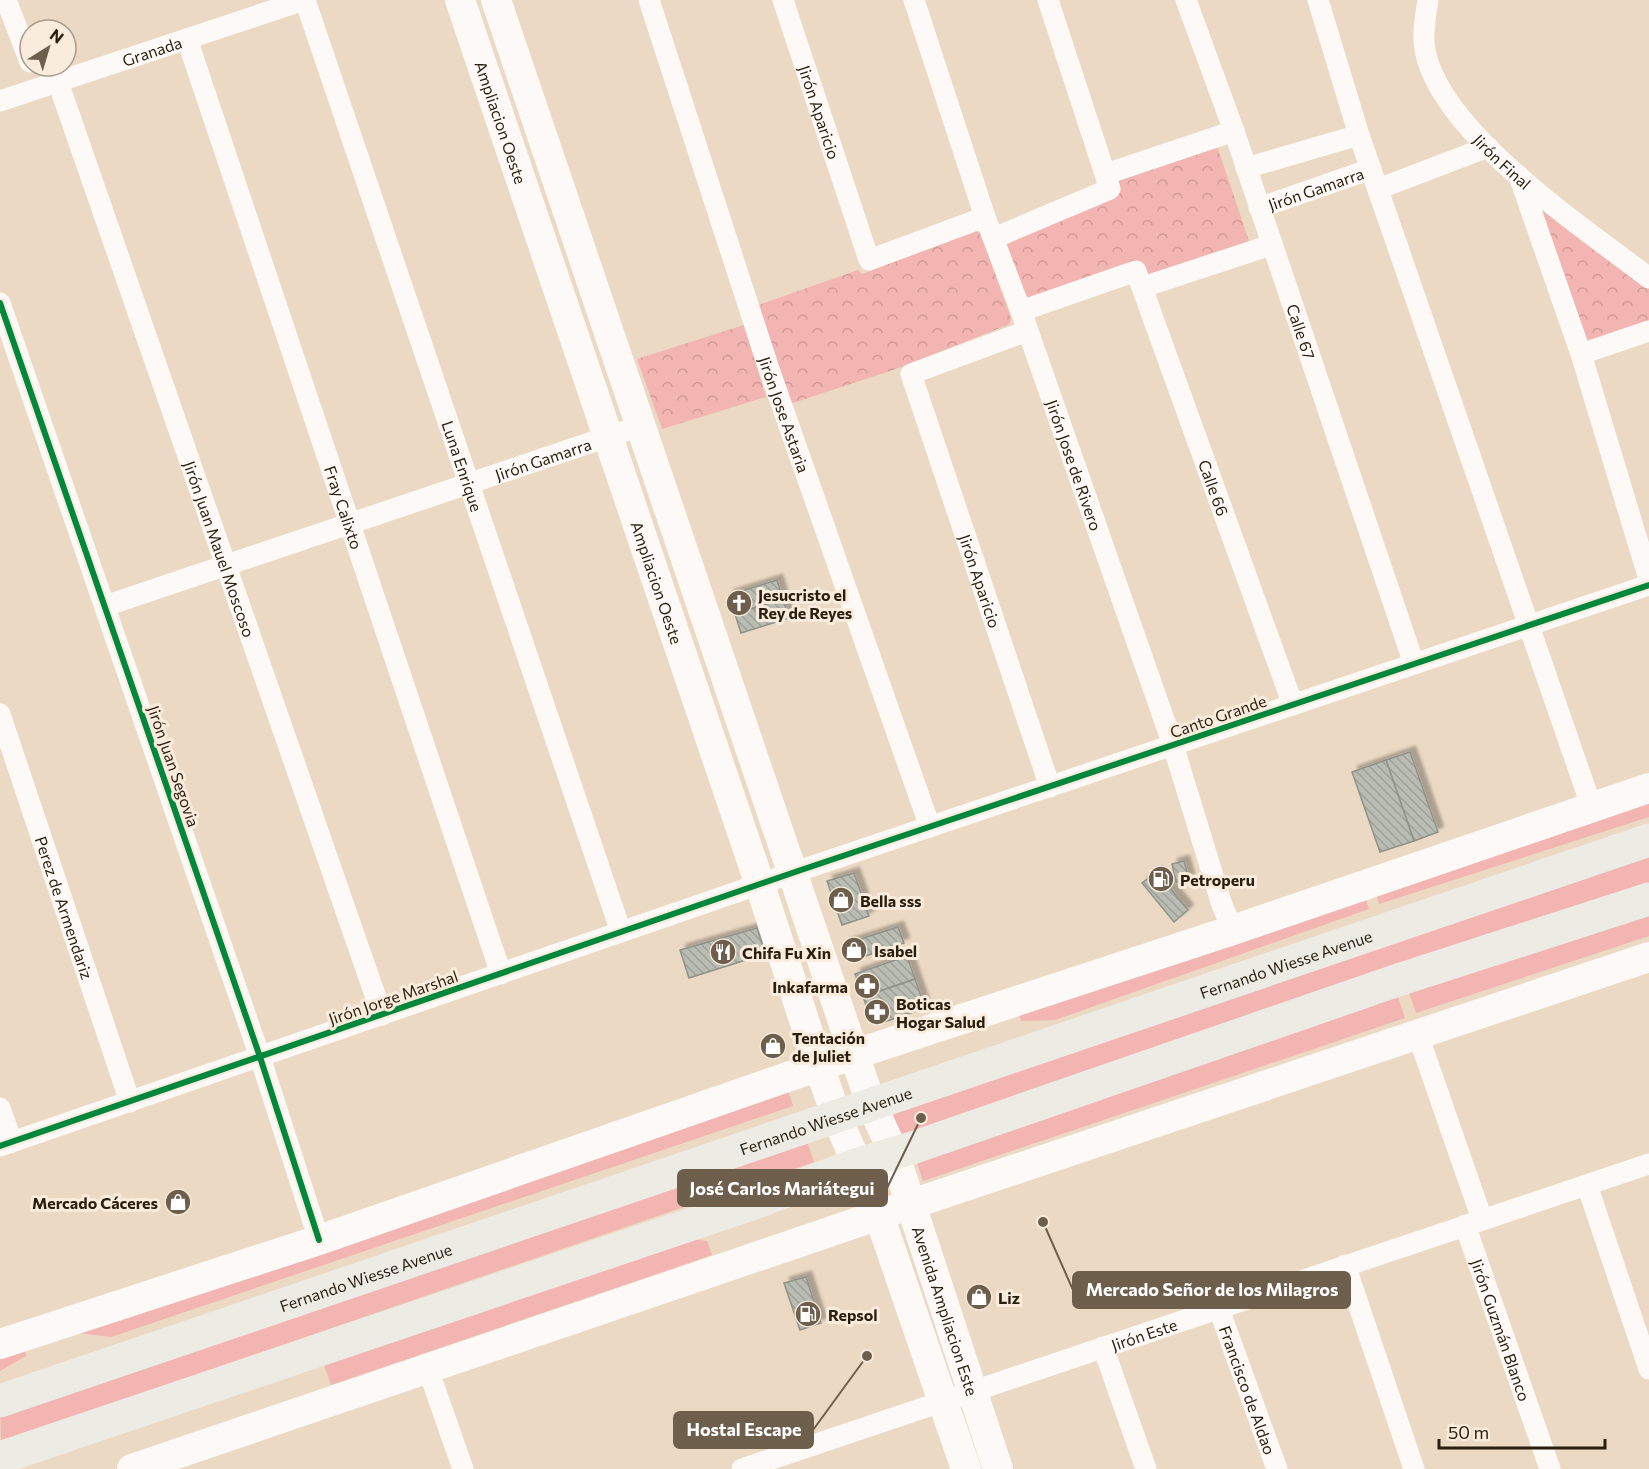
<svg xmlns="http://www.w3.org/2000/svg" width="1649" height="1469" viewBox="0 0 1649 1469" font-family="Commissioner,sans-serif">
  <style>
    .green { fill: #f2b5b1 }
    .park { fill: url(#park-crowns) }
    .building { fill: url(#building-back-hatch); stroke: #8f9389; stroke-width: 1.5; filter: url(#shadow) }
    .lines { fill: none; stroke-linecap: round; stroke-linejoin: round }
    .minor { stroke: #fcf9f6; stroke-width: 21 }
    .secondary { stroke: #fcf9f6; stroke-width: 30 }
    .primary { stroke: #ecece4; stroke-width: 33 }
    .cycleway-casing { stroke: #faecdc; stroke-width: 10 }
    .cycleway { stroke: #00873e; stroke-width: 6 }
    .labels { text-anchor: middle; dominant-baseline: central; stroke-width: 6; stroke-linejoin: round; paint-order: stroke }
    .street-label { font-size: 16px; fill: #2a1e0e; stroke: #faecdc }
    .poi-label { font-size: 16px; font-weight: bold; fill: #2a1e0e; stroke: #faecdc; text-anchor: start }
    .leader { fill: none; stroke: #6e5f4d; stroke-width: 2 }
    .callout-dot { fill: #6e5f4d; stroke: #faecdc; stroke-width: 2 }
    .callout { fill: #6e5f4d; stroke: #6e5f4d; stroke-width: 2 }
    .callout-label { font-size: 18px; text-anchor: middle; font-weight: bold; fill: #fff }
  </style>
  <defs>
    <pattern id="park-crowns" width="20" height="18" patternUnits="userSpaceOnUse" patternTransform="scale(1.5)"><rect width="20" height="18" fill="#f2b5b1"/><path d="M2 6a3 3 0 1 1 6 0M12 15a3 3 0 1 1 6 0" fill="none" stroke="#d09b97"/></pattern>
    <pattern id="building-back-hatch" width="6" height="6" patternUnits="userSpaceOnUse" patternTransform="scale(1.5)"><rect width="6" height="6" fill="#b8bcb2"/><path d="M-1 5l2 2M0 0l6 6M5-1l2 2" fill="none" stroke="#9ea198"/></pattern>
    <filter id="shadow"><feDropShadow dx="5.5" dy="-5.5" stdDeviation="1.5" flood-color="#0004"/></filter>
  </defs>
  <rect width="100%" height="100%" fill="#ebd9c3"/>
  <g class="green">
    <path d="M1649 796V817L1379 904 1373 885Z"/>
    <path d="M1649 850V885L893 1138 877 1105Z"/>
    <path d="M1362 889 1369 909 1055 1020 1021 1021 1018 1010Z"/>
    <path d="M1649 908V936L1416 1013 1407 987Z"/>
    <path d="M1396 991 1405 1018 923 1181 914 1154Z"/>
    <path d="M786 1084 793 1106 111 1337 78 1333Z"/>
    <path d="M802 1127 814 1162 1 1442 0 1403Z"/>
    <path d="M681 1237 707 1241 712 1255 331 1385 322 1359Z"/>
    <path d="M25 1347 26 1356 0 1371V1355Z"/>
  </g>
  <g class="park">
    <path d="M1217 146 1250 244 1145 279 1027 300 1003 239 1119 194 1114 178Z"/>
    <path d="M1544 207 1649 286V320L1582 348 1541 212Z"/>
    <path d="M975 231 980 232 1011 318 1010 324 896 369 787 405 753 307 858 270 862 274Z"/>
    <path d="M744 325 766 397 662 429 637 359Z"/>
  </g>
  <g class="building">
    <path d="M777 580 783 599 735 614 729 595Z"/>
    <path d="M783 599 789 618 741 633 735 614Z"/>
    <path d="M1410 752 1438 832 1414 841 1386 760Z"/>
    <path d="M1386 760 1414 841 1380 852 1352 772Z"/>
    <path d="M1184 861 1189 879 1176 882 1172 864Z"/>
    <path d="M1157 872 1188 910 1174 922 1142 883Z"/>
    <path d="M854 873 869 916 842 925 827 881Z"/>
    <path d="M898 927 904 943 851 961 845 944Z"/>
    <path d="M757 928 765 954 689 978 680 950Z"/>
    <path d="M907 956 915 979 863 997 855 974Z"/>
    <path d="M915 979 925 1008 882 1023 870 1016 863 997Z"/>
    <path d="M806 1277 821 1323 800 1330 784 1283Z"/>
  </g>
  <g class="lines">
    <g class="minor">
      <path d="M6 0 30 62"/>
      <path id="s1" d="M305 0 621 932"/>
      <path id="s2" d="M649 0 769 369 930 827"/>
      <path id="s3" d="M783 0 869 260 985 217"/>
      <path id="s4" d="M914 0 985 217 1021 311 1173 745 1222 905 1233 930"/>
      <path id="s5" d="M1186 0 1234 131 1414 664"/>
      <path d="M1318 0 1359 135 1592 808"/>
      <path id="s6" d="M1428 0C1426 13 1423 28 1424 41 1429 126 1586 229 1649 278"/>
      <path id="s7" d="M187 39 501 974"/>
      <path id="s8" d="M58 82 382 1015"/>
      <path id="s9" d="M0 101 304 0"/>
      <path d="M1246 168 1359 135"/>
      <path d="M1106 174 1234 131"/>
      <path d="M1519 176 1581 354 1649 579"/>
      <path d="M1378 189 1488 147"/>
      <path id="s10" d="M1259 208 1371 169"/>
      <path d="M994 238 1110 189 1048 0"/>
      <path d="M1143 287 1271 245"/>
      <path d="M0 303 260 1057 319 1240"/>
      <path id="s11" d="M1021 311 1136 271 1293 705"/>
      <path id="s12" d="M1027 331 911 374 1050 787"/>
      <path d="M1581 354 1649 331"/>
      <path id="s13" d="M105 606 640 426"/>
      <path id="s14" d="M0 714 130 1102"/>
      <path d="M1418 1035 1482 1219"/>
      <path d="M0 1108 12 1142"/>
      <path d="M0 1146 795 872 1649 585"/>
      <path d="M1587 1185 1649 1369"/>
      <path id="s15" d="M1465 1225 1550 1469"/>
      <path d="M1345 1265 1414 1469"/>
      <path id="s16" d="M1219 1309 1277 1469"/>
      <path d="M1103 1347 1146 1469"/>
      <path d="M428 1369 463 1469"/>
      <path id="s17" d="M742 1469 1649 1164"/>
    </g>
    <g class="secondary">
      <path id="s18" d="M460 0 760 885 819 1066 836 1115 879 1215 966 1469"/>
      <path id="s19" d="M496 0 871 1104 894 1153 998 1469"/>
      <path d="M0 1344 319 1240 819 1066 1233 930 1649 788"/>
      <path d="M132 1469 879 1215 1649 957"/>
    </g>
    <g class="primary">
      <path id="s20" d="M0 1401 1649 840"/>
      <path d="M0 1458 757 1202 858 1164 912 1148 1398 980 1649 899"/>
    </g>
    <g class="cycleway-casing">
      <g id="cycleway">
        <path d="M0 303 260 1057 319 1240"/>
        <path d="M0 1146 795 872 1649 585"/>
      </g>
    </g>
    <use href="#cycleway" class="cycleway"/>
  </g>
  <defs>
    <g id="church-disc" transform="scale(1.35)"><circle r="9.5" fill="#6e5f4d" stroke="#faecdc"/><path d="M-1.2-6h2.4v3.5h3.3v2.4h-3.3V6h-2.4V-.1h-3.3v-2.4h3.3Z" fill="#fff"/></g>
    <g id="fuel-disc" transform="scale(1.35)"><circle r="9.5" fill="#6e5f4d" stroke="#faecdc"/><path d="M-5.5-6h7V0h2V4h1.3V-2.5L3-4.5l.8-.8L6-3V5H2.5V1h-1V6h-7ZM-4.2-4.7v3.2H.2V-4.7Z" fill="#fff"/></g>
    <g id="shop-disc" transform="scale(1.35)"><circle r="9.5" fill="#6e5f4d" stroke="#faecdc"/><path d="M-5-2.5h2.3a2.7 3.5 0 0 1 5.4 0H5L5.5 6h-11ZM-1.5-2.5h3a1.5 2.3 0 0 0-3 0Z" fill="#fff"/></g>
    <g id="restaurant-disc" transform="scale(1.35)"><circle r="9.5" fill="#6e5f4d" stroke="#faecdc"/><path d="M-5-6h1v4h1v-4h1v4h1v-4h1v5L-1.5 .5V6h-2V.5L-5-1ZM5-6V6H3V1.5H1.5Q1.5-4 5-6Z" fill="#fff"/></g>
    <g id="pharmacy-disc" transform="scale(1.35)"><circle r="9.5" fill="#6e5f4d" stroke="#faecdc"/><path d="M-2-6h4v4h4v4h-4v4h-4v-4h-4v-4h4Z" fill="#fff"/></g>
  </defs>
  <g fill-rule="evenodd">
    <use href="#church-disc" x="739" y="603"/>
    <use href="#fuel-disc" x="1161" y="879"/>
    <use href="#shop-disc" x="841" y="900"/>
    <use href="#shop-disc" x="854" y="950"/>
    <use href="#restaurant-disc" x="723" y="952"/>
    <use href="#pharmacy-disc" x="867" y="986"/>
    <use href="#pharmacy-disc" x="877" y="1012"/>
    <use href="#shop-disc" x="773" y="1046"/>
    <use href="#shop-disc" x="178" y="1202"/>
    <use href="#shop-disc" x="979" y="1297"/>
    <use href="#fuel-disc" x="808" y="1314"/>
  </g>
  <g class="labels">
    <g class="street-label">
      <text stroke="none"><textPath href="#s9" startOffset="160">Granada</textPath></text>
      <text stroke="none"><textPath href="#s3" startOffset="118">Jirón Aparicio</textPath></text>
      <text stroke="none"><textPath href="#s18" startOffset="129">Ampliacion Oeste</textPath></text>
      <text stroke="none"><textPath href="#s6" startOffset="188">Jirón Final</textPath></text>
      <text stroke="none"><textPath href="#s10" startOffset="60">Jirón Gamarra</textPath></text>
      <text stroke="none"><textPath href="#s5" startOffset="351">Calle 67</textPath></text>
      <text stroke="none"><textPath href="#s2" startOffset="436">Jirón Jose Astaria</textPath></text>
      <text stroke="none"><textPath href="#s13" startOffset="462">Jirón Gamarra</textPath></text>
      <text stroke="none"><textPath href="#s4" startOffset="492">Jirón Jose de Rivero</textPath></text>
      <text stroke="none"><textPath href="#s1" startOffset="492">Luna Enrique</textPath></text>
      <text stroke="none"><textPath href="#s11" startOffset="352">Calle 66</textPath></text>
      <text stroke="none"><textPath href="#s7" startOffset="494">Fray Calixto</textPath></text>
      <text stroke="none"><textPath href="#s8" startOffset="494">Jirón Juan Mauel Moscoso</textPath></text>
      <text stroke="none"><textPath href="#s12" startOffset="342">Jirón Aparicio</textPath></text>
      <text stroke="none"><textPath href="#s18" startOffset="615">Ampliacion Oeste</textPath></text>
      <text transform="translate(1218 716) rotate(-19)">Canto Grande</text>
      <text transform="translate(174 766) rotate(71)">Jirón Juan Segovia</text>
      <text stroke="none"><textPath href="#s14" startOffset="204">Perez de Armendariz</textPath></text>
      <text stroke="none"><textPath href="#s20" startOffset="1358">Fernando Wiesse Avenue</textPath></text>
      <text transform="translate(393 997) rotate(-19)">Jirón Jorge Marshal</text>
      <text stroke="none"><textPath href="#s20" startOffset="872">Fernando Wiesse Avenue</textPath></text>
      <text stroke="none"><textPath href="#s20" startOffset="386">Fernando Wiesse Avenue</textPath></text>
      <text stroke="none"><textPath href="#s19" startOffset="1386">Avenida Ampliacion Este</textPath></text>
      <text stroke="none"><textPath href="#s15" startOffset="111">Jirón Guzmán Blanco</textPath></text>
      <text stroke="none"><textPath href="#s17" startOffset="424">Jirón Este</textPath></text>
      <text stroke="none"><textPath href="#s16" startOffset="86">Francisco de Aldao</textPath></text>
    </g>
    <g class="poi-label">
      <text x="758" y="594">Jesucristo el<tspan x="758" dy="18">Rey de Reyes</tspan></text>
      <text x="1180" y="879">Petroperu</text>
      <text x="860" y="900">Bella sss</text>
      <text x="874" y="950">Isabel</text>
      <text x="742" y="952">Chifa Fu Xin</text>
      <text x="848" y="986" text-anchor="end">Inkafarma</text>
      <text x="896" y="1003">Boticas<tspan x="896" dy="18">Hogar Salud</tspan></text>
      <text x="792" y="1037">Tentación<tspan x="792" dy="18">de Juliet</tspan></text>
      <text x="158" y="1202" text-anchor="end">Mercado Cáceres</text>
      <text x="998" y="1297">Liz</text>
      <text x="828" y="1314">Repsol</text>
    </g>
  </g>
  <path class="leader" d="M921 1118L887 1188M1043 1222L1073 1290M867 1356L813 1430"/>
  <g class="callout-dot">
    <circle cx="921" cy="1118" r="6"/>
    <circle cx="1043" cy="1222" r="6"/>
    <circle cx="867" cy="1356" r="6"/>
  </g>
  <g class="callout">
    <rect x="678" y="1170" width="209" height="36" rx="6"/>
    <rect x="1073" y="1272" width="277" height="36" rx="6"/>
    <rect x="674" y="1412" width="139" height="36" rx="6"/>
  </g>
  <g class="callout-label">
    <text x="782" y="1195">José Carlos Mariátegui</text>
    <text x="1212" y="1296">Mercado Señor de los Milagros</text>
    <text x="744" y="1436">Hostal Escape</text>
  </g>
  <g transform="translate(48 48) rotate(37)"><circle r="28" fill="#faecdc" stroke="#a79a8a" stroke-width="1.5"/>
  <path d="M0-4.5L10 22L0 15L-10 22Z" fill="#6e5f4d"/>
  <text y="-9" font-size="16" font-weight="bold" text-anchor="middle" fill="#2a1e0e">N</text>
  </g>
  <path d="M1439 1439v9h166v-9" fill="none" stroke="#2a1e0e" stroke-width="3"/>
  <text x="1448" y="1439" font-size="18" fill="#2a1e0e" stroke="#faecdc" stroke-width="4.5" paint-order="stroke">50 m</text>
</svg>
